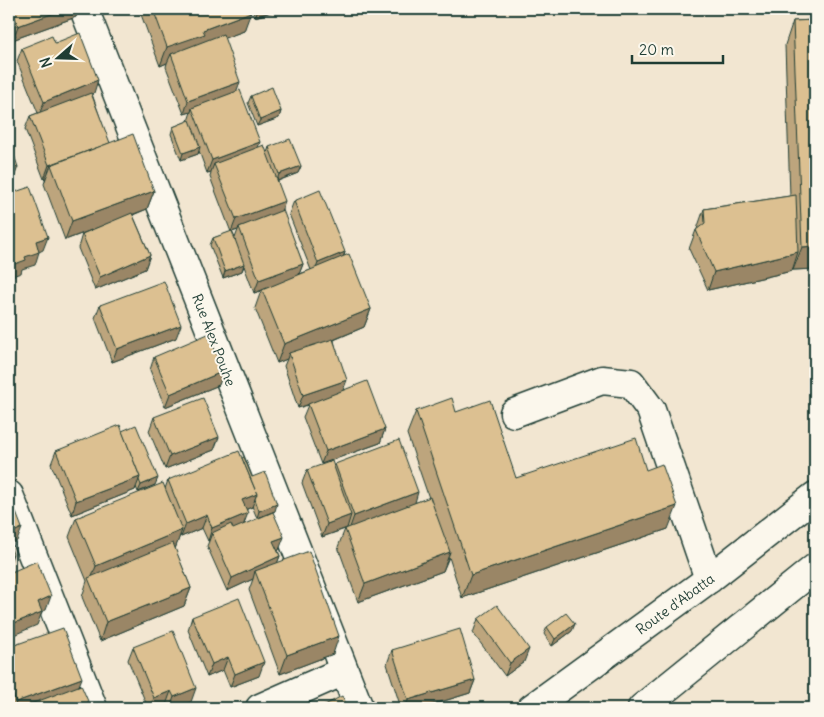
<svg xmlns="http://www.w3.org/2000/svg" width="824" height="717" viewBox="0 0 824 717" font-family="Delius,sans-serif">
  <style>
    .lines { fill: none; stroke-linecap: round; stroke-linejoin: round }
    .minor-casing { stroke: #1f3d34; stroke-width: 31 }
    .minor { stroke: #fbf7ec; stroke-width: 28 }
    .wall { fill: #bda57d; stroke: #1f3d34; fill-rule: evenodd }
    .shaded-wall { fill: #9a8666; stroke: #1f3d34 }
    .building { fill: #dcc091; stroke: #1f3d34 }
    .labels { text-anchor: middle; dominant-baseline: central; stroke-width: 4; stroke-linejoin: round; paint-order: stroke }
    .street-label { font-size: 14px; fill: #1f3d34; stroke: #fbf7ec }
  </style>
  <rect width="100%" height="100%" fill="#f2e6d1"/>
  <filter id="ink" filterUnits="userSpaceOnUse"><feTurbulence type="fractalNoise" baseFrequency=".02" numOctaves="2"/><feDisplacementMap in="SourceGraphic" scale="10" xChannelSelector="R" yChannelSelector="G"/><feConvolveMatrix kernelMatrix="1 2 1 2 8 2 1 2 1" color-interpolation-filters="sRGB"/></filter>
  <g filter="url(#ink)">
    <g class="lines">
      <g class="minor-casing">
        <g id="minor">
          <path d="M84 9 359 708"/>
          <path d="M514 413 602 380 631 383 651 410 709 579"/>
          <path d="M9 495 93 708"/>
          <path d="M260 708 344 671"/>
          <path d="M532 708 709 579 815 496"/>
          <path d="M642 708 815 568"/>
        </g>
      </g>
      <use href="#minor" class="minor"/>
    </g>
    <g class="wall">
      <path d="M9 9H78L76 17 15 39 11 49 9 50Z"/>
      <path d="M139 9H250L244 31 224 38 237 91 258 147 267 153 269 147 301 166 298 173 278 181 282 211 303 264 299 274 311 270 289 214 294 201 345 252 344 256 371 309 364 327 334 340 344 390 385 429 380 443 321 464 303 417 308 405 298 408 284 366 287 359 277 363 255 308 261 291 254 293 244 266 242 271 223 278 210 245 213 238 231 232 210 177 211 172 207 173 199 151 198 154 181 160 171 134 173 127 188 121 191 112 184 114 166 67 167 63 160 66ZM238 230 235 238 232 232Z"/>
      <path d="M252 9H280L255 17Z"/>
      <path d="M815 20V269L793 270V267L792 271 708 290 689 249 696 230 697 229 704 209 790 196 785 45 793 21Z"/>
      <path d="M22 48 94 93 92 94 109 143 154 191 147 209 133 215 150 255 145 269 95 290 78 248 82 234 100 227 65 240 44 184 46 178 44 179 25 129 30 116 38 113 17 61Z"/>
      <path d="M251 96 281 111 279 118 257 126 248 103Z"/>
      <path d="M100 305 176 338 112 362 95 318Z"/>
      <path d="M154 357 219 385 165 407 150 370Z"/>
      <path d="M416 411 456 412 516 478 646 470 668 529 462 598 449 557 443 571 358 602 338 547 345 529 322 537 302 483 307 470 334 467 335 464 414 503 429 498 407 434Z"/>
      <path d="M154 417 214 450 165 469 149 431Z"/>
      <path d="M122 431 155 485 138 492 136 487 135 490 72 515 51 464 56 451Z"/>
      <path d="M252 477 275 511 257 518 252 506V507L247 509 244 525 279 550 278 551 280 556 277 563 333 654 280 674 249 590 253 579 227 591 207 546 209 541H208L202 528 181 537 180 535 175 549 191 588 184 606 100 641 82 597 87 581 69 537 76 518 165 489 168 480Z"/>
      <path d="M192 617 259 676 230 687 223 670 207 677 188 630Z"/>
      <path d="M478 619 524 662 505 676 473 633Z"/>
      <path d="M547 627 572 631 552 646 544 634Z"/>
      <path d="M9 647 79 686 91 708H9Z"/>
      <path d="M133 647 191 702 175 708H168L166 705 157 708H148L128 660Z"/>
      <path d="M392 650 475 680 470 693 421 708H401L387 664Z"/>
    </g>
    <g class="shaded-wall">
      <path d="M65 9H78L76 17 15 39 11 49 9 50V39L14 37 18 26Z"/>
      <path d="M258 9H280L255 17Z"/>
      <path d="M251 12 244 31 200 47 171 54 167 63 160 66 167 47 203 30Z"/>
      <path d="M98 80 94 93 39 115 44 102Z"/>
      <path d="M240 82 235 95 192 108 191 112 184 114 188 101Z"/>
      <path d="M281 111 279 118 257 126 260 120Z"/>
      <path d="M260 142 255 155 214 164 211 172 207 173 212 160Z"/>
      <path d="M200 147 198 154 181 160 183 153Z"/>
      <path d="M49 165H51L46 178 44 179Z"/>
      <path d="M301 166 298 173 277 181 279 174Z"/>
      <path d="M18 167 13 180 9 182V170Z"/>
      <path d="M154 191 147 209 65 240 72 221Z"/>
      <path d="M285 201 280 214 239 227 238 230 231 232 236 219Z"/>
      <path d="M48 237 43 250 39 252 35 265 22 269 21 273 9 277V266L25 257 36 241Z"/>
      <path d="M815 246V269L793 270 802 247Z"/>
      <path d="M345 252 340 266 313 277 318 263Z"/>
      <path d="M798 252 792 271 708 290 714 272Z"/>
      <path d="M150 255 145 269 95 290 100 277Z"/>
      <path d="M244 264 242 271 223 278 225 271Z"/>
      <path d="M303 264 298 277 254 293 259 280Z"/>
      <path d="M371 309 364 327 290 358 289 353 287 359 277 363 284 344Z"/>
      <path d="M181 325 176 338 112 362 117 349Z"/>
      <path d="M224 371 219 385 165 407 170 394Z"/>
      <path d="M347 380 342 393 298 408 303 395Z"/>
      <path d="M385 429 380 443 321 464 326 451Z"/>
      <path d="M219 437 214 450 165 469 170 456Z"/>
      <path d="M140 477 135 490 72 515 76 501Z"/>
      <path d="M158 478 155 485 138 492 141 485Z"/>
      <path d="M418 492 414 506 349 530 354 516Z"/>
      <path d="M257 494 252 507 237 513 242 500Z"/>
      <path d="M277 504 275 511 257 518 259 511Z"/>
      <path d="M677 506 668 529 462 598 471 575Z"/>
      <path d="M248 513 243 526 214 538 212 533 209 541H208L212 528Z"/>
      <path d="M207 515 202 528 181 537 186 524Z"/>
      <path d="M351 515 347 528 322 537 327 524Z"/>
      <path d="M22 528 17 541 9 545V534Z"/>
      <path d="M182 530 175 549 90 582 96 566Z"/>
      <path d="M284 537 279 550 268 555 273 541Z"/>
      <path d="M450 552 443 571 358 602 365 584Z"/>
      <path d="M13 554 9 567V556Z"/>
      <path d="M280 556 275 569 255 571 253 579 227 591 232 578Z"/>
      <path d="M191 588 184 606 100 641 106 622Z"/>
      <path d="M51 596 46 610 33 615 38 602Z"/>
      <path d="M42 612 37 625 9 637V625Z"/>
      <path d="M575 624 572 631 552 646 555 639Z"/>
      <path d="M339 636 333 654 280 674 287 655Z"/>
      <path d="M529 649 524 662 505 676 510 663Z"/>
      <path d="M228 657 223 670 207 677 212 664Z"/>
      <path d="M264 662 259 676 230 687 235 674Z"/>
      <path d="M82 678 77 691 28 705 27 708H14L16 702Z"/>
      <path d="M475 680 470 693 421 708H405L408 700Z"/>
      <path d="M196 688 191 702 175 708H170L174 697Z"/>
      <path d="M171 691 166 705 157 708H150L154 698Z"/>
    </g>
    <g class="building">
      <path d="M12 9H65L18 26Z"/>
      <path d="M153 9H250L251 12 203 30 205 34 167 47Z"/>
      <path d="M9 20 16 36 9 39Z"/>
      <path d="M815 20V246L802 247 793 21Z"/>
      <path d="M80 33 98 80 44 102 22 48 52 36 55 43Z"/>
      <path d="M223 34 240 82 188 101 171 54Z"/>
      <path d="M272 87 281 111 260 120 251 96Z"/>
      <path d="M240 90 260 142 212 160 192 108Z"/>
      <path d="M91 93 110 143 49 165 30 116Z"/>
      <path d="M190 120 200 147 183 153 173 127Z"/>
      <path d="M133 134 154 191 72 221 51 165Z"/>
      <path d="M290 139 301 166 279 174 269 147Z"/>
      <path d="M9 140 18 167 9 170Z"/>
      <path d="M264 145 285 201 236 219 214 164Z"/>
      <path d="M30 187 48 237 36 241 39 252 25 257 26 260 9 266V194Z"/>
      <path d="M320 190 345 252 318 263 294 201Z"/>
      <path d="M796 195 798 252 714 272 696 230 705 223 704 209Z"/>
      <path d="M283 210 303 264 259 280 239 227Z"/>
      <path d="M132 213 150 255 100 277 82 234Z"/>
      <path d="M232 231 244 264 225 271 213 238Z"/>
      <path d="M349 254 371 309 284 344 262 290Z"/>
      <path d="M164 281 181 325 117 349 100 305Z"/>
      <path d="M208 334 224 371 170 394 154 357Z"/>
      <path d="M333 339 347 380 303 395 289 353Z"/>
      <path d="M367 381 385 429 326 451 308 404Z"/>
      <path d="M203 398 219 437 170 456 154 417Z"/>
      <path d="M452 398 456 412 490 400 516 478 636 438 646 470 662 464 677 506 471 575 416 411Z"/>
      <path d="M120 425 140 477 76 501 56 451Z"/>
      <path d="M136 425 158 478 141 485 139 480 140 477 122 431Z"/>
      <path d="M399 440 418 492 354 516 335 464Z"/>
      <path d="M239 451 257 494 242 500 248 513 212 528 207 515 186 524 168 480Z"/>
      <path d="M244 457 252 477 265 472 277 504 259 511 255 499 257 494 242 458Z"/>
      <path d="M332 461 351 515 327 524 307 470Z"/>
      <path d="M163 483 182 530 96 566 76 518Z"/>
      <path d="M430 497 450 552 365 584 345 529Z"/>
      <path d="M12 502 22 528 9 534V503Z"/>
      <path d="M273 512 284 537 273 541 280 556 232 578 212 533 231 524 233 529Z"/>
      <path d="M9 542 13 554 9 556Z"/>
      <path d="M173 543 191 588 106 622 88 578Z"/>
      <path d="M309 551 339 636 287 655 255 571Z"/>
      <path d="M37 561 51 596 38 602 42 612 9 625V573Z"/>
      <path d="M239 598 264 662 235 674 228 657 212 664 192 617Z"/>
      <path d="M497 605 529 649 510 663 478 619Z"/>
      <path d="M566 613 575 624 555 639 547 627Z"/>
      <path d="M63 628 82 678 16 702 9 681V647Z"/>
      <path d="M460 629 475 680 408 700 392 650Z"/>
      <path d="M173 631 196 688 174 697 171 691 154 698 133 647Z"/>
      <path d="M81 685 91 708H30L28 705Z"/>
      <path d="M342 696 349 708H319Z"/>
    </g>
  </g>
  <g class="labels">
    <g class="street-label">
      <text transform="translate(214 340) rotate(69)">Rue Alex Pouhe</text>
      <text transform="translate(675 604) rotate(-36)">Route d'Abatta</text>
    </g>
  </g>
  <rect width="824" height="717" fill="none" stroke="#fbf7ec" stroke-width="30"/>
  <rect x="15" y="15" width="794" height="687" fill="none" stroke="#1f3d34" stroke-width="2" filter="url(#ink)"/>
  <g transform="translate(58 58) rotate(250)" stroke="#fbf7ec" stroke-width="4" paint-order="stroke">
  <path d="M0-4L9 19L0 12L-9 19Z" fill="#1f3d34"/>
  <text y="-8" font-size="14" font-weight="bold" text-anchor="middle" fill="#1f3d34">N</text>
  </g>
  <path d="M632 55v8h91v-8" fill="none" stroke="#1f3d34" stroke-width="2.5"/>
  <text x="639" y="55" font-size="15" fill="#1f3d34" stroke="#fbf7ec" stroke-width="4" paint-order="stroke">20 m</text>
</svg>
